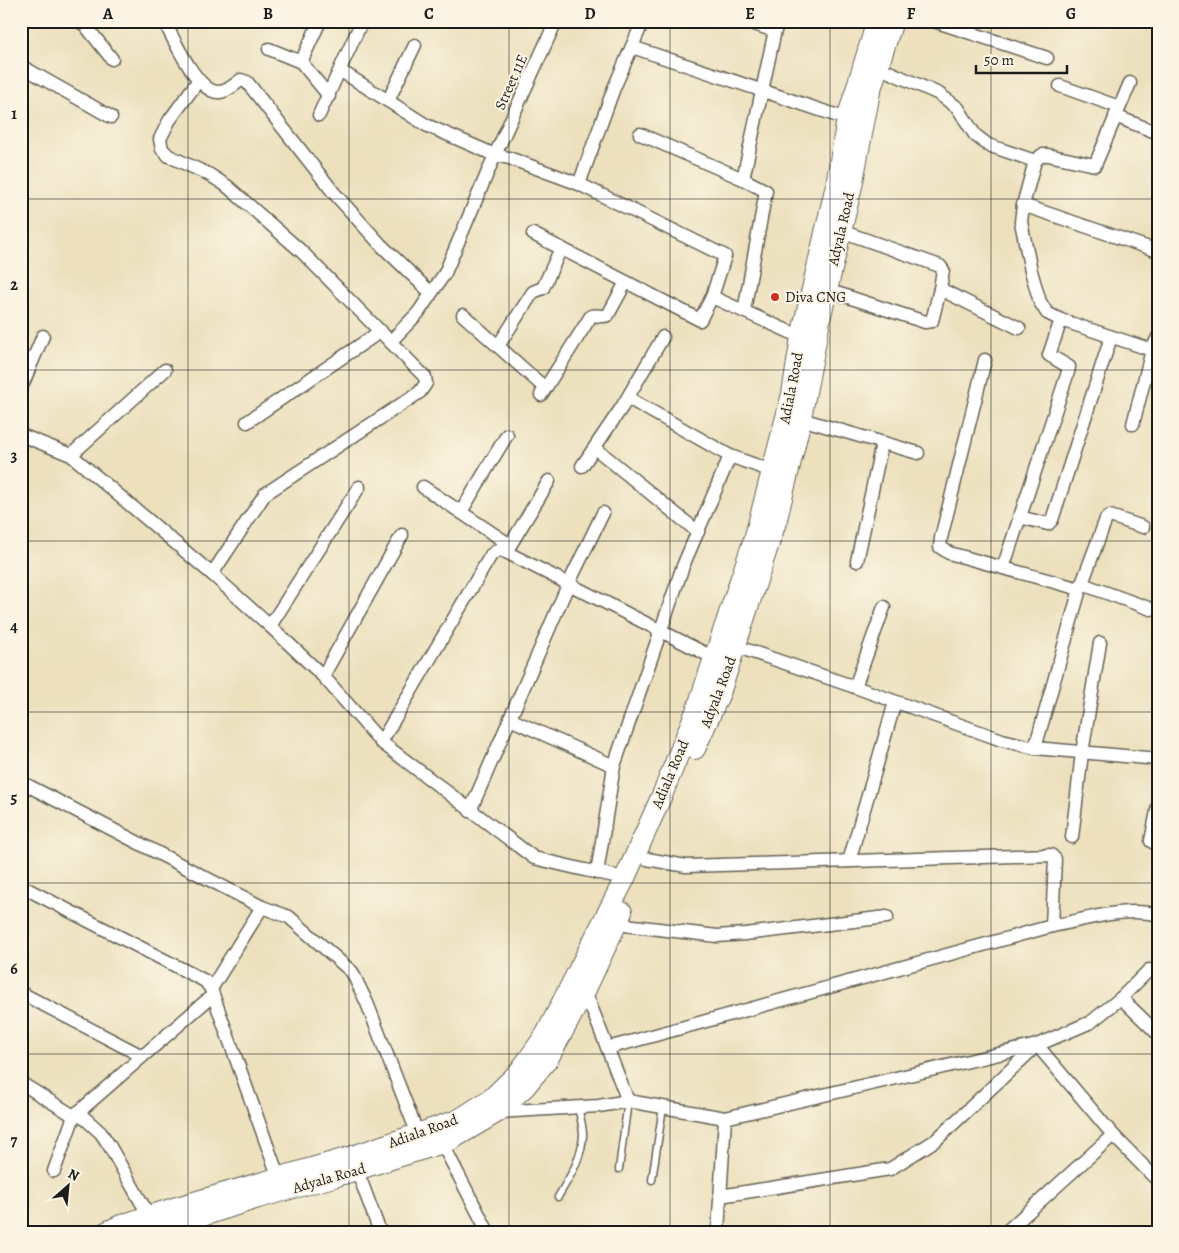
<svg xmlns="http://www.w3.org/2000/svg" width="1179" height="1253" viewBox="0 0 1179 1253" font-family="Alegreya,serif">
  <style>
    .lines { fill: none; stroke-linecap: round; stroke-linejoin: round }
    .lane-casing { stroke: #656154; stroke-width: 9 }
    .street-casing { stroke: #656154; stroke-width: 15 }
    .primary-casing { stroke: #656154; stroke-width: 22 }
    .lane { stroke: #fff; stroke-width: 6 }
    .street { stroke: #fff; stroke-width: 12 }
    .primary { stroke: #fff; stroke-width: 20 }
    .grid { fill: none; stroke: #1c1c1c; stroke-width: 1; stroke-opacity: 0.55 }
    .poi-dot { fill: #c8321e; stroke: #fcf5e5; stroke-width: 2 }
    .labels { text-anchor: middle; dominant-baseline: central; stroke-width: 4; stroke-linejoin: round; paint-order: stroke }
    .street-label { font-size: 15px; fill: #1c1c1c; stroke: #fcf5e5 }
    .poi-label { font-size: 15px; fill: #1c1c1c; stroke: #fcf5e5; text-anchor: start }
    .neatline { fill: none; stroke: #1c1c1c; stroke-width: 2 }
    .grid-label { font-size: 16px; text-anchor: middle; font-weight: bold; fill: #1c1c1c }
  </style>
  <rect width="100%" height="100%" fill="#fcf5e5"/>
  <filter id="ink" filterUnits="userSpaceOnUse"><feTurbulence type="fractalNoise" baseFrequency=".02" numOctaves="2"/><feDisplacementMap in="SourceGraphic" scale="10" xChannelSelector="R" yChannelSelector="G"/><feConvolveMatrix kernelMatrix="1 2 1 2 8 2 1 2 1" color-interpolation-filters="sRGB"/></filter>
  <filter id="wash" filterUnits="userSpaceOnUse"><feTurbulence type="fractalNoise" baseFrequency=".0096" numOctaves="4" result="noise"/><feDisplacementMap in="SourceGraphic" scale="20" xChannelSelector="R" yChannelSelector="G"/><feGaussianBlur stdDeviation="1.12" result="paint"/><feColorMatrix in="noise" values="0 0 0 0 0 0 0 0 0 0 0 0 0 0 0 0 0 1.4 0 .05"/><feComposite in="paint" operator="in"/></filter>
  <g filter="url(#wash)">
    <rect width="100%" height="100%" fill="#ece0bd"/>
  </g>
  <g filter="url(#ink)">
    <g class="lines">
      <g class="lane-casing">
        <g id="lane">
          <path d="M619 1169 628 1101"/>
          <path d="M652 1180 663 1107"/>
          <path d="M558 1197C569 1178 582 1159 583 1135 583 1126 580 1116 578 1107"/>
        </g>
      </g>
      <g class="street-casing">
        <g id="street">
          <path d="M78 21 85 25 112 59"/>
          <path d="M164 21C174 39 196 90 217 92 225 93 234 85 241 80L247 82 334 193 381 245 431 293"/>
          <path d="M745 21 775 31"/>
          <path d="M934 21 1047 58"/>
          <path d="M632 47 847 119"/>
          <path d="M269 49 301 62 329 96"/>
          <path d="M301 62 320 21"/>
          <path d="M21 66 111 117"/>
          <path d="M878 67 939 94 958 108 975 135 988 145 1035 161"/>
          <path d="M341 71 426 125 495 155 509 158 579 184 725 256 712 297 700 320 533 234"/>
          <path d="M198 81 169 121 160 139 162 149 169 156 210 175 227 186 302 252 425 377 426 383 420 392 265 494 212 574"/>
          <path d="M1130 83 1095 165 1048 155H1042L1035 161 1023 205 1021 222 1031 271 1040 302 1047 313 1061 320 1152 350"/>
          <path d="M1060 86 1119 107"/>
          <path d="M388 101 415 45"/>
          <path d="M319 115 362 21"/>
          <path d="M1115 116 1158 133"/>
          <path d="M640 134 743 179 766 191 744 311"/>
          <path d="M743 179 777 21"/>
          <path d="M579 184 614 88 643 21"/>
          <path d="M1023 205 1158 251"/>
          <path d="M841 231 940 266 943 270 940 289 1019 328"/>
          <path d="M827 290 925 322 932 321 940 289"/>
          <path d="M712 297 801 337"/>
          <path d="M463 315 545 388"/>
          <path d="M391 341 418 313 445 273 495 155 556 21"/>
          <path d="M498 346 533 292 543 288 561 248"/>
          <path d="M985 360 941 538 940 547 949 553 1080 589"/>
          <path d="M21 388 43 336"/>
          <path d="M541 395 591 316C597 314 602 318 608 315L626 282"/>
          <path d="M628 398 730 456 772 471"/>
          <path d="M801 419 918 453"/>
          <path d="M247 422 381 331"/>
          <path d="M1133 424 1152 350 1158 337"/>
          <path d="M21 435 71 455 212 574 270 626 323 676 381 742 534 858 585 870 625 878"/>
          <path d="M595 448 698 532"/>
          <path d="M71 455 165 370"/>
          <path d="M582 466 622 407 663 337"/>
          <path d="M423 487 510 545"/>
          <path d="M461 512 507 435"/>
          <path d="M1019 517 1048 524 1052 520 1111 337"/>
          <path d="M506 552 549 481"/>
          <path d="M857 561 882 443"/>
          <path d="M1003 568 1068 372 1069 367 1049 355 1061 320"/>
          <path d="M1082 584 1151 609"/>
          <path d="M270 626 359 487"/>
          <path d="M735 646 855 687 1002 740 1035 748 1158 759"/>
          <path d="M323 676 402 535"/>
          <path d="M855 687 884 607"/>
          <path d="M510 719 614 766"/>
          <path d="M381 742 491 555 498 550 506 552 714 658"/>
          <path d="M1035 748 1080 589 1106 519 1110 516 1143 527"/>
          <path d="M21 782 262 907 289 917 352 972 367 1003 420 1140"/>
          <path d="M1158 806 1151 841 1158 845"/>
          <path d="M470 811 568 585 603 513"/>
          <path d="M1072 837 1082 753 1100 643"/>
          <path d="M647 859 686 866 1051 855 1055 859 1052 926"/>
          <path d="M849 861 895 702"/>
          <path d="M597 873 614 766 683 566 730 456"/>
          <path d="M21 886 205 981 211 989 281 1184"/>
          <path d="M617 924 717 936 745 934 887 917"/>
          <path d="M211 989 262 907"/>
          <path d="M585 991 628 1101"/>
          <path d="M21 993 142 1056"/>
          <path d="M1121 998 1158 1034"/>
          <path d="M1037 1045 1113 1135 1158 1181"/>
          <path d="M608 1048 1052 926C1085 920 1125 906 1158 915"/>
          <path d="M21 1083 74 1116"/>
          <path d="M78 1112 101 1133 109 1145 149 1216"/>
          <path d="M498 1112 599 1106 628 1101 725 1118 718 1232"/>
          <path d="M725 1118 1037 1045 1091 1022 1121 998 1149 970 1158 972"/>
          <path d="M442 1143 488 1232"/>
          <path d="M357 1170 380 1232"/>
          <path d="M54 1171 74 1116 213 995"/>
          <path d="M720 1196 890 1169 936 1140 1037 1045"/>
          <path d="M196 1217 203 1232"/>
          <path d="M1006 1232 1113 1135"/>
        </g>
      </g>
      <g class="primary-casing">
        <g id="primary">
          <path d="M695 749 720 693 777 519 799 428 821 315 852 186 870 92 893 21"/>
          <path d="M106 1232 121 1225 180 1206 353 1156 458 1120 491 1099 519 1072 546 1034 625 878 663 793 698 706 755 536 792 394 801 337 836 185 847 119 877 21"/>
          <path d="M153 1232 258 1198 337 1176 449 1141 498 1112 525 1087 548 1059 585 991 622 912"/>
        </g>
      </g>
      <use href="#lane" class="lane"/>
      <use href="#street" class="street"/>
      <use href="#primary" class="primary"/>
    </g>
  </g>
  <path class="grid" d="M188 21V1232M349 21V1232M509 21V1232M670 21V1232M830 21V1232M991 21V1232M21 199H1158M21 370H1158M21 541H1158M21 712H1158M21 883H1158M21 1054H1158"/>
  <circle class="poi-dot" cx="775" cy="297" r="5"/>
  <g class="labels">
    <g class="street-label">
      <text transform="translate(511 82) rotate(-66)">Street 11E</text>
      <text transform="translate(841 229) rotate(-77)">Adyala Road</text>
      <text transform="translate(791 388) rotate(-79)">Adiala Road</text>
      <text transform="translate(718 692) rotate(-69)">Adyala Road</text>
      <text transform="translate(670 774) rotate(-67)">Adiala Road</text>
      <text transform="translate(423 1131) rotate(-20)">Adiala Road</text>
      <text transform="translate(329 1178) rotate(-16)">Adyala Road</text>
    </g>
    <g class="poi-label">
      <text x="785" y="297">Diva CNG</text>
    </g>
  </g>
  <rect width="1179" height="1253" fill="none" stroke="#fcf5e5" stroke-width="55"/>
  <g transform="translate(68 1186) rotate(27)" stroke="#fcf5e5" stroke-width="4" paint-order="stroke">
  <path d="M0-4L9 19L0 12L-9 19Z" fill="#1c1c1c"/>
  <text y="-8" font-size="14" font-weight="bold" text-anchor="middle" fill="#1c1c1c">N</text>
  </g>
  <path d="M976 65v8h91v-8" fill="none" stroke="#1c1c1c" stroke-width="2.5"/>
  <text x="984" y="65" font-size="15" fill="#1c1c1c" stroke="#fcf5e5" stroke-width="4" paint-order="stroke">50 m</text>
  <rect x="28" y="28" width="1124" height="1198" class="neatline"/>
  <g class="grid-label">
    <text x="108" y="19">A</text>
    <text x="268" y="19">B</text>
    <text x="429" y="19">C</text>
    <text x="590" y="19">D</text>
    <text x="750" y="19">E</text>
    <text x="911" y="19">F</text>
    <text x="1071" y="19">G</text>
    <text x="14" y="119">1</text>
    <text x="14" y="290">2</text>
    <text x="14" y="461">3</text>
    <text x="14" y="632">4</text>
    <text x="14" y="803">5</text>
    <text x="14" y="974">6</text>
    <text x="14" y="1146">7</text>
  </g>
</svg>
